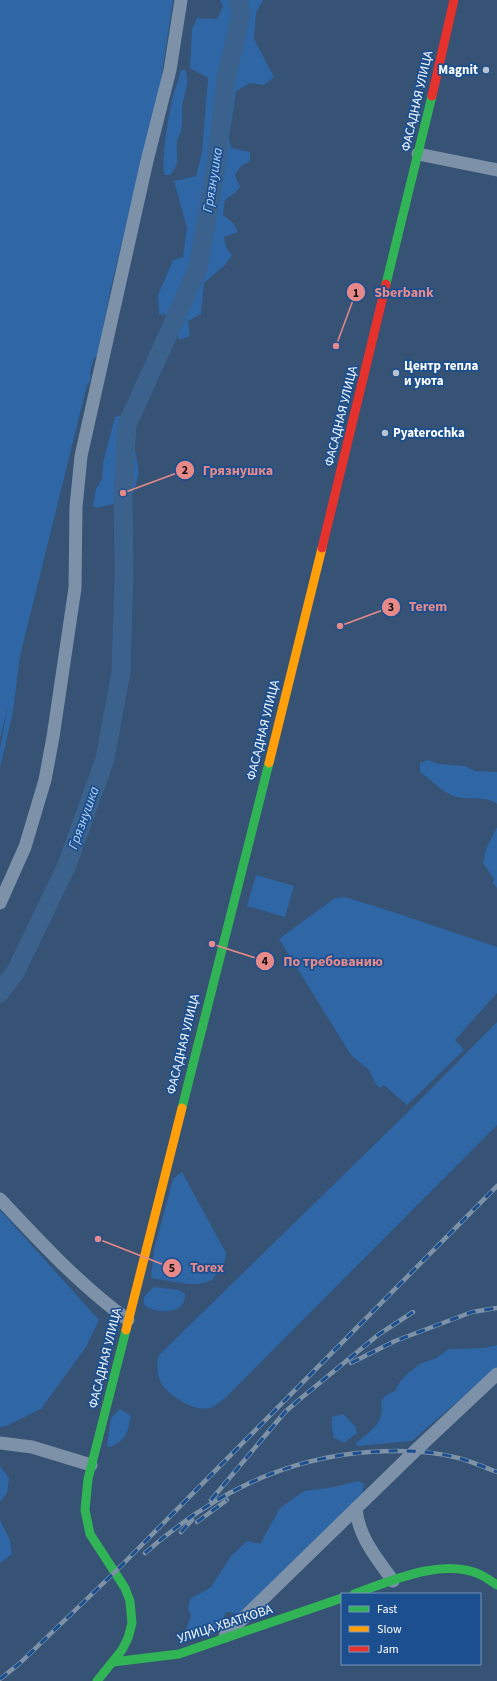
<svg xmlns="http://www.w3.org/2000/svg" width="497" height="1681" viewBox="0 0 497 1681" font-family="'Source Sans 3',sans-serif">
  <style>
    .green { fill: #2f66a5 }
    .lines { fill: none; stroke-linecap: round; stroke-linejoin: round }
    .river { stroke: #3b618d; stroke-width: 19 }
    .street { stroke: #7d92a8; stroke-width: 13 }
    .fast { stroke: #30b455; stroke-width: 9 }
    .slow { stroke: #ff9f0a; stroke-width: 9 }
    .jam { stroke: #e5322d; stroke-width: 9 }
    .rail-casing { stroke: #7e92a7; stroke-width: 4.5 }
    .rail { stroke: #1b4f8f; stroke-width: 3; stroke-dasharray: 9; stroke-linecap: butt }
    .poi-dot { fill: #b9c2ce; stroke: #1b4f8f; stroke-width: 1.5 }
    .labels { text-anchor: middle; dominant-baseline: central; stroke-width: 3.5; stroke-linejoin: round; paint-order: stroke }
    .poi-label { font-size: 13px; font-weight: bold; fill: #fff; stroke: #1b4f8f; text-anchor: start }
    .street-label { font-size: 13px; fill: #fff; stroke: #1b4f8f }
    .water-label { font-size: 14px; font-style: italic; fill: #b5d3f5; stroke: #1b4f8f }
    .leader { fill: none; stroke: #e88989; stroke-width: 1.5 }
    .callout-dot { fill: #e88989; stroke: #1b4f8f; stroke-width: 1.5 }
    .mark-label { font-size: 12px; text-anchor: middle; font-weight: bold; fill: #111 }
    .callout-label { font-size: 14px; text-anchor: middle; font-weight: bold; fill: #e88989; stroke: #1b4f8f; stroke-width: 3.5; stroke-linejoin: round; paint-order: stroke }
  </style>
  <rect width="100%" height="100%" fill="#365274"/>
  <g class="green">
    <path d="M0 0H173L160 86 111 287 98 353 93 361 90 373 91 380 87 385 20 656 13 712 0 768V749L8 706 0 739Z"/>
    <path d="M220 0H263L256 13 254 39 274 77 264 85 250 83 236 91 229 138 231 148 250 152V161L241 166 235 175 240 187 235 193 225 200 223 215 233 223 238 232 224 237 226 247 232 255 225 265 204 283 201 314 188 321 190 336 179 340 172 316 159 314 158 295 173 260 183 257 187 228 174 181 196 176 202 153 208 78 190 68 192 29 197 18 217 19 223 6Z"/>
    <path d="M181 70H185C191 84 183 96 182 109 182 117 183 124 181 131 180 136 177 138 177 143 176 149 178 156 177 162 177 167 173 171 170 175H165C160 163 169 115 172 100 174 90 179 80 181 70Z"/>
    <path d="M124 415 135 449 139 473 133 494 127 501 96 508 93 506 96 489 102 479 103 463 115 417Z"/>
    <path d="M428 760 439 764 465 766 475 771 497 772V804C483 794 466 802 451 795 441 791 429 778 420 772V763Z"/>
    <path d="M497 827V888L493 883 494 879 483 863 486 849Z"/>
    <path d="M256 875 294 886 285 917 247 906Z"/>
    <path d="M345 897 390 911 497 947V993L455 1040 464 1050 407 1105 384 1085 380 1088 375 1083 369 1070 351 1055 279 939 335 898Z"/>
    <path d="M497 1022V1125L225 1398C221 1401 215 1407 210 1408 195 1412 173 1398 164 1387 157 1379 156 1364 159 1355L410 1110Z"/>
    <path d="M182 1172 226 1253 225 1261 220 1269 213 1279 207 1282 198 1284H188L151 1278 154 1250 173 1179Z"/>
    <path d="M0 1210 99 1320 86 1347 41 1409 6 1426 0 1427Z"/>
    <path d="M154 1287 179 1290 185 1294C186 1315 158 1314 145 1306 141 1296 147 1294 154 1287Z"/>
    <path d="M497 1345V1367L412 1441 357 1446 356 1443C364 1436 374 1430 379 1421 387 1406 372 1400 395 1391L399 1383 407 1374 420 1364 436 1358 449 1349 484 1348Z"/>
    <path d="M120 1409 131 1416C127 1433 128 1438 111 1447L107 1446 111 1418Z"/>
    <path d="M343 1414 355 1426 357 1433 344 1443 334 1438 332 1428V1417Z"/>
    <path d="M0 1466 9 1478 7 1493 0 1502Z"/>
    <path d="M358 1481 364 1484 362 1498 240 1614 226 1612 216 1633 191 1640 186 1630 191 1616 188 1608 190 1599 211 1587 231 1556 247 1541 260 1544 280 1508 304 1491 334 1487Z"/>
    <path d="M0 1520 10 1540 12 1554 0 1563Z"/>
  </g>
  <g class="lines">
    <path class="river" d="M0 993 16 971 67 865 105 759 121 672 124 573 123 493 127 425 198 268 215 173 226 79 241 15 238 0"/>
    <g class="street">
      <path d="M418 154 497 170"/>
      <path d="M0 903 25 847 45 780 53 737 75 588 76 507 81 456 147 161 170 70 181 0"/>
      <path d="M0 1199C40 1242 81 1286 128 1320"/>
      <path d="M0 1443 32 1447 91 1465"/>
      <path d="M356 1508C358 1537 377 1558 393 1581"/>
      <path d="M225 1636 415 1451 497 1374"/>
    </g>
    <g class="fast">
      <path d="M386 284 432 96"/>
      <path d="M182 1108 269 763"/>
      <path d="M354 1594C391 1581 443 1557 481 1575 487 1578 492 1582 497 1585"/>
      <path d="M113 1662 179 1654 342 1598"/>
      <path d="M97 1681 122 1650 128 1638 132 1623 130 1601 125 1588 90 1534 85 1510 88 1479 126 1330"/>
    </g>
    <g class="slow">
      <path d="M269 763 322 548"/>
      <path d="M126 1330 182 1108"/>
    </g>
    <g class="jam">
      <path d="M432 96 454 0"/>
      <path d="M322 548 386 284"/>
    </g>
    <g class="rail-casing">
      <g id="rail">
        <path d="M351 1363 395 1341 472 1312 497 1308"/>
        <path d="M211 1500 285 1412 300 1399 378 1335 413 1312"/>
        <path d="M197 1522 227 1500"/>
        <path d="M181 1532 192 1520"/>
        <path d="M145 1553C210 1496 282 1458 370 1452 398 1450 426 1450 454 1457 469 1460 483 1467 497 1472"/>
        <path d="M0 1679 19 1664 116 1571 497 1186"/>
      </g>
    </g>
    <use href="#rail" class="rail"/>
  </g>
  <g class="poi-dot">
    <circle cx="486" cy="70" r="4"/>
    <circle cx="396" cy="373" r="4"/>
    <circle cx="385" cy="433" r="4"/>
  </g>
  <g class="labels">
    <g class="poi-label">
      <text x="478" y="70" text-anchor="end">Magnit</text>
      <text x="404" y="366">Центр тепла<tspan x="404" dy="15">и уюта</tspan></text>
      <text x="393" y="433">Pyaterochka</text>
    </g>
    <g class="street-label">
      <text transform="translate(417 101) rotate(-77)">ФАСАДНАЯ УЛИЦА</text>
      <text transform="translate(341 416) rotate(-76)">ФАСАДНАЯ УЛИЦА</text>
      <text transform="translate(263 730) rotate(-76)">ФАСАДНАЯ УЛИЦА</text>
      <text transform="translate(183 1044) rotate(-76)">ФАСАДНАЯ УЛИЦА</text>
      <text transform="translate(105 1358) rotate(-76)">ФАСАДНАЯ УЛИЦА</text>
      <text transform="translate(225 1624) rotate(-18)">УЛИЦА ХВАТКОВА</text>
    </g>
    <g class="water-label">
      <text transform="translate(213 180) rotate(-81)">Грязнушка</text>
      <text transform="translate(84 818) rotate(-70)">Грязнушка</text>
    </g>
  </g>
  <path class="leader" d="M336 346L356 292M123 493L185 470M340 626L391 607M212 944L265 961M98 1239L172 1268"/>
  <g class="callout-dot">
    <circle cx="336" cy="346" r="4"/>
    <circle cx="123" cy="493" r="4"/>
    <circle cx="340" cy="626" r="4"/>
    <circle cx="212" cy="944" r="4"/>
    <circle cx="98" cy="1239" r="4"/>
    <circle cx="356" cy="292" r="10"/>
    <circle cx="185" cy="470" r="10"/>
    <circle cx="391" cy="607" r="10"/>
    <circle cx="265" cy="961" r="10"/>
    <circle cx="172" cy="1268" r="10"/>
  </g>
  <g class="mark-label">
    <text x="356" y="297">1</text>
    <text x="185" y="474">2</text>
    <text x="391" y="611">3</text>
    <text x="265" y="965">4</text>
    <text x="172" y="1272">5</text>
  </g>
  <g class="callout-label">
    <text x="404" y="297">Sberbank</text>
    <text x="238" y="475">Грязнушка</text>
    <text x="428" y="611">Terem</text>
    <text x="333" y="966">По требованию</text>
    <text x="207" y="1272">Torex</text>
  </g>
  <rect x="341" y="1593" width="140" height="72" fill="#1b4f8f" stroke="#7695bc"/>
  <rect x="349" y="1606" width="20" height="6" fill="#30b455" stroke="#7695bc"/>
  <text x="377" y="1613" font-size="12" fill="#ffffff">Fast</text>
  <rect x="349" y="1626" width="20" height="6" fill="#ff9f0a" stroke="#7695bc"/>
  <text x="377" y="1633" font-size="12" fill="#ffffff">Slow</text>
  <rect x="349" y="1646" width="20" height="6" fill="#e5322d" stroke="#7695bc"/>
  <text x="377" y="1653" font-size="12" fill="#ffffff">Jam</text>
</svg>
